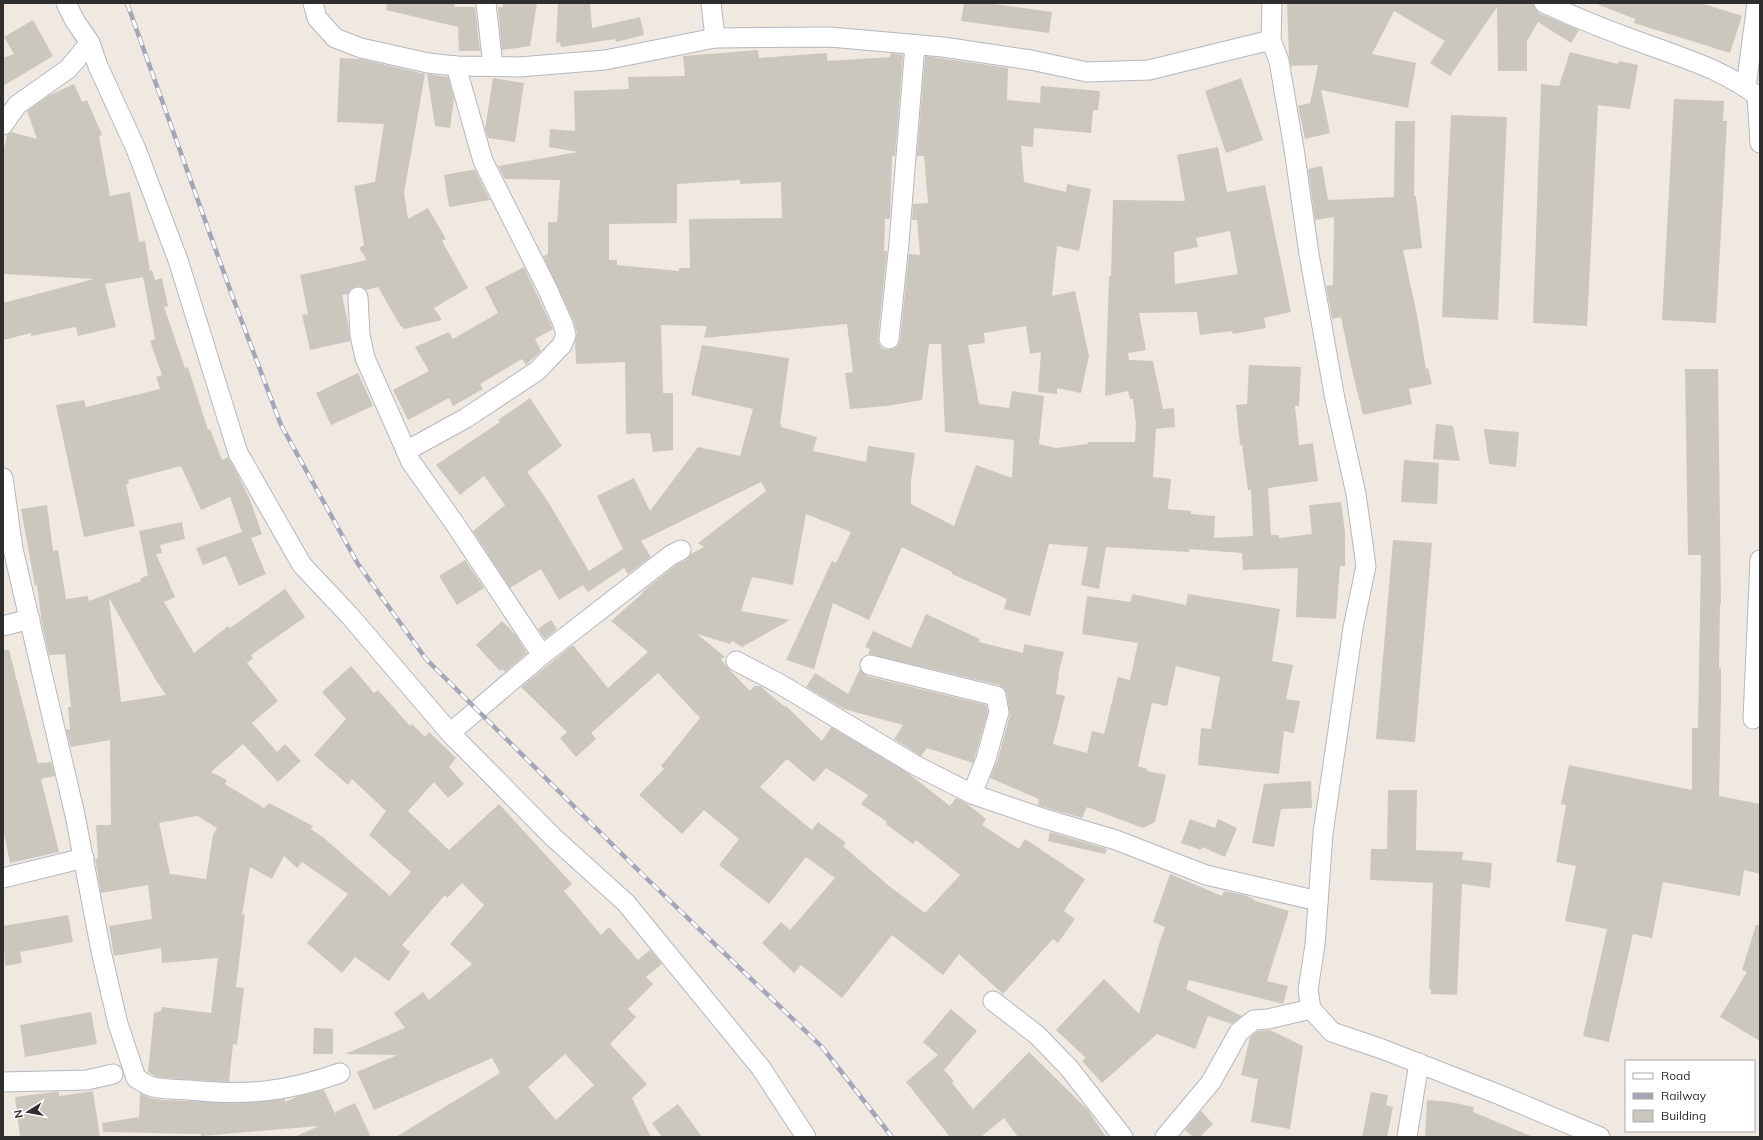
<svg xmlns="http://www.w3.org/2000/svg" width="1763" height="1140" viewBox="0 0 1763 1140" font-family="Mulish,sans-serif">
  <style>
    .building { fill: #cbc7bf; fill-rule: evenodd }
    .lines { fill: none; stroke-linecap: round; stroke-linejoin: round }
    .street-casing { stroke: #b4b7c1; stroke-width: 21 }
    .street { stroke: #fff; stroke-width: 19 }
    .rail-casing { stroke: #a3a6b8; stroke-width: 4.5 }
    .rail { stroke: #fff; stroke-width: 3; stroke-dasharray: 9; stroke-linecap: butt }
  </style>
  <rect width="100%" height="100%" fill="#efe9e1"/>
  <g class="building">
    <path d="M387 3H455L454 7H475L480 51H459L458 27 386 10Z"/>
    <path d="M502 3H537L530 46 502 50 498 7H503Z"/>
    <path d="M558 3H590L592 28 640 17 644 35 616 42 615 39 561 47 560 42 556 43Z"/>
    <path d="M964 3H986L1052 12 1049 33 961 21Z"/>
    <path d="M1287 3H1533L1535 9 1539 13 1579 30 1571 43 1538 22 1527 41V71H1498L1497 7 1450 76 1430 63 1445 41 1394 11 1372 54 1416 63 1408 108 1321 90 1330 133 1305 139 1298 106 1310 103 1318 65 1291 66 1289 56Z"/>
    <path d="M1597 3H1701L1742 16 1730 53 1634 23 1635 19 1597 4Z"/>
    <path d="M33 20 53 56 3 86V58L14 54 4 37Z"/>
    <path d="M758 50 759 58 827 53V61L890 57 891 53 903 55 895 156H892L890 219H885L884 251H887L878 338 879 344 882 348 887 350 894 349 898 345 900 340 909 254 920 255 917 220H912L913 204 928 203 924 156H917L925 56 1008 68 1007 100 1040 103 1041 86 1100 91 1098 110H1093L1091 133 1034 128 1033 147 1021 146 1024 182 1066 192 1067 184 1091 189 1079 251 1057 246 1052 296 1075 291 1089 356 1081 393 1057 388V394L1038 392 1041 352 1030 354 1026 326 984 333 985 343 968 345 979 404 1009 408 1012 391 1044 396 1039 444 1056 448 1088 444V442H1135L1136 424 1133 399H1130L1128 391 1105 396 1109 276H1111L1113 200 1185 201 1177 155 1218 147 1227 192 1265 185 1291 312 1264 318 1266 328 1233 334 1232 331 1200 335 1197 312 1139 313 1146 350 1128 353 1129 360 1153 361 1163 409 1174 408 1175 427 1156 429 1153 477 1171 479 1168 509 1191 511V514L1215 516 1214 538 1253 536 1251 490H1248L1242 445H1240L1236 405 1247 404 1249 365 1301 367 1299 406H1295L1299 445 1313 443 1318 481 1268 488 1271 535H1279V538L1312 534 1309 505 1341 502 1345 532V566H1340L1336 619 1296 617 1298 568 1243 570 1242 553 1189 549V552L1106 547 1099 589 1081 585 1088 547 1049 544 1030 616 1004 609 1007 599 952 574V572L902 547 869 620 833 603 814 669 786 660 832 561 836 563 851 532 806 514 793 585 752 577 741 611 790 620 742 647 732 641 730 644 697 634 725 657 721 659 727 667 750 691 754 686H760L785 707 786 706 822 741 831 727 908 773 950 806 956 798 966 803 986 819 982 825 1019 849 1025 839 1085 879 1064 911 1075 919 1058 943 1053 939 1003 994 959 954 943 975 892 935 842 998 801 965 794 973 762 943 781 922 790 930 835 878 806 857 769 904 719 865 739 839 704 810 682 834 639 795 664 769 661 766 700 718 658 673 591 733 596 739 576 757 560 738 567 732 521 687 573 645 608 688 648 652 611 621 643 593 642 592 677 564 686 560 691 554 704 547 698 543 766 491 761 482 641 541 651 557 628 574 624 568 588 592 583 585 559 600 541 569 510 588 473 531 505 505 484 476 460 495 436 465 500 422 498 420 530 398 562 446 527 472 547 500 589 571 623 549 597 496 634 478 650 511 698 447 740 456 753 409 691 395 702 345 789 358 780 424 782 425 781 427 817 437 813 451 866 462 868 446 915 453 911 481V504L954 526 976 465 1012 478 1014 440 945 432 941 344H929L922 400 887 406 850 409 845 373 853 372 847 324 704 338 707 326 661 325 663 393H673V450L653 452 650 433 626 434 625 362 576 364 575 342 577 333 573 319 543 256 548 254V222H557L560 180 505 179 498 166 578 152 549 147 550 129 575 131 574 91 629 89 628 77 685 76 683 56ZM740 180V184L781 182 782 218 689 219 690 268H679V271L617 265V260H609V224L677 223V184ZM1230 231 1238 274 1175 284 1174 252 1198 247 1196 238ZM787 759 814 782 826 768 868 795 861 804 887 822 886 824 913 844 916 840 960 875 925 913 889 886 843 846 846 843 818 822 812 830 760 787Z"/>
    <path d="M1570 52 1618 64 1619 61 1638 65 1630 109 1598 105 1587 326 1533 323 1541 84 1559 86Z"/>
    <path d="M340 58 360 59 425 74 404 193 408 219 428 208 446 239 442 241 468 288 434 308 442 320 404 329 402 326 401 327 378 287 366 290 358 286 352 288 348 294 342 295 348 323 350 341 310 350 302 315 308 314 300 275 367 260 359 248 364 245 354 186 375 182 384 124 337 122Z"/>
    <path d="M427 74 448 77 454 98 450 128 435 126Z"/>
    <path d="M493 78 524 83 515 142 488 138 485 129Z"/>
    <path d="M1241 78 1263 140 1226 153 1205 91Z"/>
    <path d="M74 84 82 102 87 100 102 135 99 136 110 196 130 192 139 242 145 241 150 271 152 270 155 280 162 278 168 306 164 307 185 368 188 367 208 430 210 429 222 460 228 457 239 477 250 500 262 534 251 538 266 574 239 586 226 556 203 565 196 548 242 532 230 497 201 510 181 466 128 480 129 484H126L135 526 84 537 56 405 84 400 86 407 160 389 156 377 162 375 150 341 155 339 143 277 105 284 116 327 78 336 76 327 31 336V333L3 340V303L94 279 3 274V154L7 135 11 132 37 139 27 111 50 95Z"/>
    <path d="M1674 99 1724 101 1723 121H1727L1716 323 1662 320Z"/>
    <path d="M1451 115 1507 117 1498 320 1442 317Z"/>
    <path d="M1395 121H1415L1414 196H1416L1422 248 1403 250 1417 315 1426 369 1428 368 1432 384 1409 389 1412 404 1363 415 1351 366 1341 317 1332 319 1326 286 1333 285 1334 217 1315 220 1308 169 1322 166 1328 200 1394 197Z"/>
    <path d="M471 170H475L490 200 449 207 444 175Z"/>
    <path d="M524 267 553 329 535 339 541 351 526 365 522 359 480 384 483 389 453 406 449 398 408 420 393 390 429 371 415 347 449 332 453 339 498 313 485 287Z"/>
    <path d="M1685 369H1718L1721 604H1720L1719 668H1721V698L1719 796 1760 804V874L1744 870 1740 896 1663 882 1652 938 1633 934 1609 1042 1583 1036 1607 929 1565 921 1576 866 1556 862 1566 805 1561 804 1569 765 1692 790V728H1698L1701 555H1688Z"/>
    <path d="M358 373 373 406 331 425 316 393Z"/>
    <path d="M1436 424 1453 426 1460 461 1433 459Z"/>
    <path d="M1484 429 1519 432 1516 467 1489 464Z"/>
    <path d="M1404 460 1439 463 1437 504 1401 502Z"/>
    <path d="M47 505 53 551 58 550 66 599 88 596 89 601 141 581 140 579 148 575 139 531 182 522 185 539 160 545 162 553 156 554 175 597 164 602 194 653 228 626 230 628 285 589 305 617 251 655 253 658 247 663 278 701 252 723 277 752 285 744 301 761 278 782 243 744 211 772 227 780 225 784 264 808 269 803 313 826 311 829 324 838 390 896 411 872 369 835 386 811 352 779 348 785 314 755 346 719 322 692 351 666 374 693 378 690 410 726 412 724 425 737 429 732 456 758 449 767 464 784 448 798 434 782 408 811 449 850 499 804 572 884 564 891 601 935 609 927 638 960 650 950 662 964 646 977 653 984 628 1009 636 1017 610 1044 647 1084 632 1098 651 1137H396L500 1073 492 1058 374 1110 357 1072 397 1055 345 1054 405 1028 394 1013 423 992 429 1000 472 964 450 944 484 905 462 883 447 898 445 895 402 945 410 952 389 981 355 957 342 973 307 943 348 894 302 862 297 868 284 856 272 879 250 867 242 915 245 914 236 987 244 988 237 1045 233 1044 229 1082 164 1078 157 1077 148 1072 154 1013 161 1011 162 1007 211 1013 218 958 162 963 161 948 114 956 109 926 152 919 148 885 101 893 95 859 98 858 96 825H111L110 740 71 747 66 730 70 729 68 707H71L65 654 49 655 42 624 37 585 35 586 21 509ZM109 598 155 679 166 695 121 702ZM197 816 217 828 213 835 206 879 170 874 159 823ZM565 1054 594 1085 556 1120 528 1087Z"/>
    <path d="M1393 540 1432 543 1415 742 1376 739Z"/>
    <path d="M465 560 484 588 457 605 439 576Z"/>
    <path d="M1132 594 1186 605 1188 594 1280 609 1272 661 1293 665 1286 699 1300 701 1294 733 1284 731 1279 774 1198 765 1201 728 1211 729 1220 677 1176 666 1167 706 1152 703 1138 766 1147 769V771L1166 775 1155 822 1143 828 1087 807 1082 818 1054 810 1038 805 1039 799 990 778 997 762 1010 715 1007 694 1004 688 999 685 868 654 870 649 865 647 873 631 911 648 926 614 980 639 979 642 1023 653 1024 644 1064 652 1058 674H1059L1056 694 1065 696 1053 744 1087 753 1092 731 1104 734 1118 677 1130 680 1138 643 1082 634 1087 596 1131 602Z"/>
    <path d="M551 620 557 629 545 639 538 629Z"/>
    <path d="M502 621 516 635 527 653 505 672 502 669 500 671 476 645Z"/>
    <path d="M3 650H9L38 763 51 762 55 776 41 779 59 852 10 863 3 828Z"/>
    <path d="M860 669 867 676 986 705 988 712 973 763 927 748 921 756 894 739 903 725 844 709 806 687 815 673 848 694Z"/>
    <path d="M1311 781 1312 808 1281 809 1274 847 1252 843 1264 784Z"/>
    <path d="M1388 790H1417L1416 850 1463 852 1462 860 1492 863 1490 888 1462 884 1457 995 1431 994V989H1429L1433 883 1370 880 1371 849H1387Z"/>
    <path d="M1190 819 1215 828 1218 819 1237 828 1225 857 1202 847 1201 850 1181 843Z"/>
    <path d="M1050 832 1107 849 1105 854 1048 841Z"/>
    <path d="M1170 874 1222 896 1224 891 1244 895 1254 899 1253 900 1289 911 1267 981 1288 986 1283 1004 1189 980 1186 989 1242 1016 1232 1024 1208 1016 1195 1049 1157 1034 1102 1083 1082 1061 1086 1058 1056 1030 1104 979 1139 1014 1160 941 1165 927 1153 922Z"/>
    <path d="M68 915 73 942 20 952 22 963 5 966 3 926Z"/>
    <path d="M1756 925H1760V1041L1720 1017 1747 972 1742 970Z"/>
    <path d="M951 1009 977 1031 944 1070 954 1081 952 1083 973 1109 1029 1052 1088 1110 1106 1137H1018L1004 1118 981 1137H950L906 1082 938 1055 923 1042Z"/>
    <path d="M91 1012 97 1044 25 1057 20 1025Z"/>
    <path d="M314 1028 333 1029V1054H313Z"/>
    <path d="M1270 1030 1303 1046 1290 1129 1251 1122 1258 1078 1256 1079 1241 1075 1250 1037 1258 1031Z"/>
    <path d="M324 1090 337 1118 335 1112 355 1103 371 1137H294L319 1126 201 1136V1134L103 1132 102 1123 139 1117 140 1093 150 1098 162 1100 237 1103 285 1099V1102L299 1096Z"/>
    <path d="M93 1091 100 1137H20L15 1097 53 1092H59V1096Z"/>
    <path d="M1371 1092 1388 1095 1386 1105 1393 1107 1387 1137H1362Z"/>
    <path d="M1427 1100 1450 1102 1474 1107 1473 1112 1533 1137H1425Z"/>
    <path d="M678 1104 702 1137H662L652 1123Z"/>
    <path d="M1201 1111 1213 1124 1200 1137H1193L1185 1130Z"/>
  </g>
  <g class="lines">
    <g class="street-casing">
      <g id="street">
        <path d="M66 3 75 21 90 43 98 66 136 149 178 260 238 453 302 565 350 616 450 733 553 837 626 903 761 1068 806 1137"/>
        <path d="M313 3 317 18 335 38 361 48 428 63 456 66 519 67 605 60 715 38 830 37 943 47 1031 60 1087 72 1149 70 1271 40"/>
        <path d="M486 3 493 66"/>
        <path d="M711 3 715 38"/>
        <path d="M1272 3 1271 40 1279 61 1294 149 1309 254 1335 399 1356 494 1366 566 1353 628 1323 833 1315 945 1308 990 1311 1009 1332 1032 1382 1049 1500 1095 1600 1137"/>
        <path d="M1544 3C1579 19 1614 33 1651 46 1689 60 1728 72 1760 98"/>
        <path d="M1746 87 1757 3"/>
        <path d="M1757 96 1760 143"/>
        <path d="M3 125 17 105 68 69 90 43"/>
        <path d="M358 297 360 335 365 358 411 462 455 524 542 655 671 555 681 550"/>
        <path d="M889 339 899 243 915 45"/>
        <path d="M406 451 466 418 537 371 562 345 566 335 563 324 547 288 483 161 456 66"/>
        <path d="M3 478 13 549 75 815 101 951 118 1024 136 1078C141 1081 145 1084 150 1086 159 1090 178 1089 189 1090 245 1096 287 1092 340 1073"/>
        <path d="M3 626 30 619"/>
        <path d="M736 661 780 684 915 765 972 794 1042 818 1116 840 1206 875 1318 901"/>
        <path d="M870 665 996 696 999 712 986 759 972 794"/>
        <path d="M1753 719 1760 560"/>
        <path d="M450 733 542 655"/>
        <path d="M3 878 84 858"/>
        <path d="M993 1001 1037 1035 1069 1068 1123 1137"/>
        <path d="M3 1082 87 1080 113 1074"/>
        <path d="M1165 1137 1211 1082 1239 1032 1254 1020 1268 1019 1311 1009"/>
        <path d="M1407 1137 1419 1063"/>
      </g>
    </g>
    <use href="#street" class="street"/>
    <g class="rail-casing">
      <path id="rail" d="M127 3 233 298 281 425 358 564 426 659 643 875 822 1047 892 1137"/>
    </g>
    <use href="#rail" class="rail"/>
  </g>
  <rect width="1763" height="1140" fill="none" stroke="#2e2e2e" stroke-width="8"/>
  <rect x="1625" y="1060" width="130" height="72" fill="#ffffff" stroke="#ababab"/>
  <rect x="1633" y="1073" width="20" height="6" fill="#ffffff" stroke="#ababab"/>
  <text x="1661" y="1080" font-size="12" fill="#2e2e2e">Road</text>
  <rect x="1633" y="1093" width="20" height="6" fill="#a3a6b8" stroke="#ababab"/>
  <text x="1661" y="1100" font-size="12" fill="#2e2e2e">Railway</text>
  <rect x="1633" y="1110" width="20" height="12" fill="#cbc7bf" stroke="#ababab"/>
  <text x="1661" y="1120" font-size="12" fill="#2e2e2e">Building</text>
  <g transform="translate(28 1112) rotate(259)" stroke="#ffffff" stroke-width="3" paint-order="stroke">
  <path d="M0-3L7 15L0 10L-7 15Z" fill="#2e2e2e"/>
  <text y="-6" font-size="11" font-weight="bold" text-anchor="middle" fill="#2e2e2e">N</text>
  </g>
</svg>
